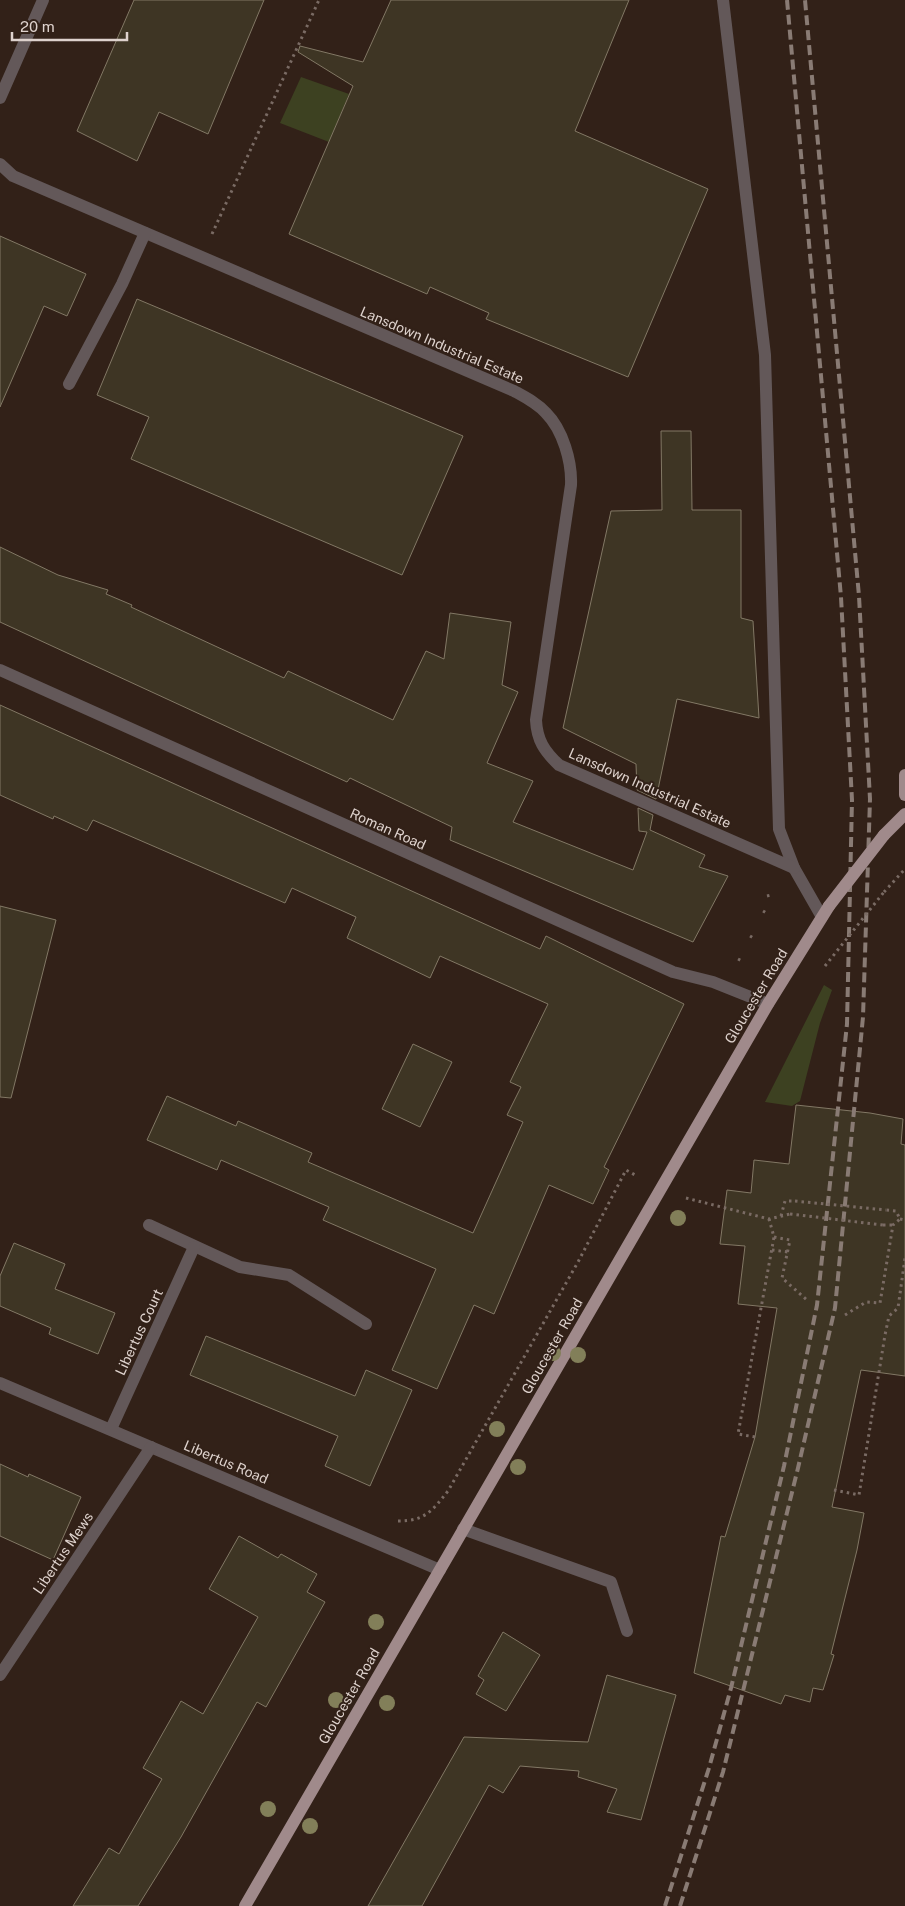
<svg xmlns="http://www.w3.org/2000/svg" width="905" height="1906" viewBox="0 0 905 1906" font-family="'Public Sans',sans-serif">
  <style>
    .green { fill: #3d4121 }
    .building { fill: #3e3524; stroke: #827865 }
    .lines { fill: none; stroke-linecap: round; stroke-linejoin: round }
    .path { stroke: #7a6b64; stroke-width: 3; stroke-dasharray: 2.5 4; stroke-linecap: butt }
    .minor { stroke: #635859; stroke-width: 12 }
    .major { stroke: #a08a8b; stroke-width: 12 }
    .rail { stroke: #897b74; stroke-width: 4; stroke-dasharray: 10 5; stroke-linecap: butt }
    .path-bridge { stroke: #7a6b64; stroke-width: 3; stroke-dasharray: 2.5 4; stroke-linecap: butt }
    .major-bridge { stroke: #a08a8b; stroke-width: 12 }
    .tree { fill: #827f59 }
    .labels { text-anchor: middle; dominant-baseline: central; stroke-width: 4; stroke-linejoin: round; paint-order: stroke }
    .street-label { font-size: 14px; fill: #ded2cd; stroke: #322118 }
  </style>
  <rect width="100%" height="100%" fill="#322118"/>
  <g class="green">
    <path d="M301 77 349 94 329 142 280 123Z"/>
    <path d="M824 985 832 990 820 1023 800 1101 792 1106 765 1102Z"/>
  </g>
  <g class="building">
    <path d="M134 0H264L208 134 159 112 137 161 77 131Z"/>
    <path d="M391 0H629L575 131 708 189 628 377 486 319 489 313 430 287 427 294 289 234 353 86 298 52 300 46 363 62Z"/>
    <path d="M0 236 86 274 67 316 44 306 0 407Z"/>
    <path d="M137 299 463 436 402 575 131 459 149 417 97 395Z"/>
    <path d="M661 431H691L692 510H741V618L753 621 759 718 677 699 656 799 637 790 636 764 563 728 611 511 662 510Z"/>
    <path d="M0 547 58 575 108 590 106 594 132 605 131 607 284 678 288 671 393 720 426 651 444 659 450 613 511 622 502 685 518 692 487 763 533 781 513 822 633 870 647 832 639 831 638 808 653 815 650 830 705 855 699 867 728 876 693 942 450 840 452 827 350 778 347 782 0 622Z"/>
    <path d="M0 705 540 949 546 936 684 1004 604 1167 609 1170 593 1204 549 1185 494 1314 474 1305 437 1389 392 1370 436 1269 323 1220 329 1207 221 1160 217 1170 147 1140 167 1096 236 1126 238 1121 312 1153 308 1162 473 1233 523 1122 507 1115 521 1087 510 1082 548 1004 440 956 430 978 347 938 356 917 292 888 285 903 93 820 87 831 54 816 53 819 0 795Z"/>
    <path d="M0 906 56 920 11 1098 0 1097Z"/>
    <path d="M413 1044 452 1062 420 1127 382 1109Z"/>
    <path d="M796 1105 870 1113 903 1119 901 1144 905 1145V1376L861 1370 832 1507 864 1513 857 1550 831 1654 834 1655 823 1690 813 1688 810 1702 785 1695 781 1704 694 1673 721 1536 725 1537 755 1437 777 1308 738 1304 745 1246 720 1244 727 1190 751 1193 754 1160 789 1164Z"/>
    <path d="M14 1243 65 1264 55 1289 115 1313 98 1354 49 1334 51 1328 0 1306V1276Z"/>
    <path d="M206 1336 355 1396 366 1370 412 1390 370 1486 325 1466 338 1436 190 1375Z"/>
    <path d="M0 1464 28 1477 29 1474 81 1497 53 1560 0 1536Z"/>
    <path d="M239 1536 278 1558 281 1554 317 1574 307 1592 325 1602 266 1707 257 1702 181 1837 138 1906H73L109 1848 119 1854 162 1779 143 1768 181 1701 203 1714 258 1617 209 1589Z"/>
    <path d="M503 1632 540 1655 506 1711 476 1694 484 1680 478 1676Z"/>
    <path d="M607 1675 676 1695 641 1820 607 1812 617 1789 578 1777 579 1771 520 1766 503 1793 489 1785 422 1906H368L464 1737 588 1742Z"/>
  </g>
  <g class="lines">
    <g class="path">
      <path d="M212 234 319 0"/>
      <path d="M884 892 905 869"/>
      <path d="M767 896 771 895"/>
      <path d="M763 911 768 914"/>
      <path d="M750 936 755 939"/>
      <path d="M738 959 742 961"/>
      <path d="M686 1198 769 1219 790 1214"/>
      <path d="M781 1216 785 1201H795"/>
      <path d="M900 1219 905 1220"/>
      <path d="M883 1225H893"/>
      <path d="M774 1237 790 1240 782 1278 807 1300"/>
      <path d="M772 1250 788 1252"/>
      <path d="M845 1315 866 1302 880 1303 893 1225 900 1219 896 1211 886 1210"/>
      <path d="M755 1437 738 1434 774 1237 769 1219"/>
      <path d="M834 1490 859 1495 885 1335 889 1316 898 1308 905 1258"/>
      <path d="M398 1521C425 1521 432 1511 448 1491L578 1262 626 1170 637 1176"/>
    </g>
    <g class="minor">
      <path d="M723 0 765 355 779 829 794 868 822 917"/>
      <path d="M0 98 43 0"/>
      <path d="M0 164 13 176 514 391C525 397 537 403 546 413 563 430 572 462 571 485L536 720C537 740 544 751 559 765L794 868"/>
      <path d="M69 384 122 284 145 233"/>
      <path d="M0 670 673 972 713 982 768 1004"/>
      <path d="M149 1225 240 1267 289 1275 366 1324"/>
      <path d="M0 1383 440 1570"/>
      <path d="M111 1429 194 1247"/>
      <path d="M463 1529 611 1582 627 1631"/>
      <path d="M0 1675 151 1447"/>
    </g>
    <g class="major">
      <path d="M905 775V795"/>
      <path d="M884 835 905 814"/>
      <path d="M245 1906 768 1004 829 906"/>
    </g>
    <g class="rail">
      <path d="M665 1906 709 1768 731 1688 784 1466 817 1305 847 1024 852 800 841 597 787 0"/>
      <path d="M680 1906 723 1772 798 1468 835 1308 863 1017 870 799 859 596 805 0"/>
    </g>
    <g class="path-bridge">
      <path d="M825 966 884 892"/>
      <path d="M795 1201 886 1210"/>
      <path d="M790 1214 883 1225"/>
    </g>
    <path class="major-bridge" d="M829 906 884 835"/>
  </g>
  <g class="tree">
    <circle cx="678" cy="1218" r="8"/>
    <circle cx="553" cy="1353" r="8"/>
    <circle cx="578" cy="1355" r="8"/>
    <circle cx="497" cy="1429" r="8"/>
    <circle cx="518" cy="1467" r="8"/>
    <circle cx="376" cy="1622" r="8"/>
    <circle cx="336" cy="1700" r="8"/>
    <circle cx="387" cy="1703" r="8"/>
    <circle cx="268" cy="1809" r="8"/>
    <circle cx="310" cy="1826" r="8"/>
  </g>
  <g class="labels">
    <g class="street-label">
      <text transform="translate(442 345) rotate(23)">Lansdown Industrial Estate</text>
      <text transform="translate(650 788) rotate(24)">Lansdown Industrial Estate</text>
      <text transform="translate(388 829) rotate(24)">Roman Road</text>
      <text transform="translate(756 996) rotate(-59)">Gloucester Road</text>
      <text transform="translate(139 1332) rotate(-65)">Libertus Court</text>
      <text transform="translate(552 1346) rotate(-60)">Gloucester Road</text>
      <text transform="translate(226 1462) rotate(23)">Libertus Road</text>
      <text transform="translate(63 1553) rotate(-56)">Libertus Mews</text>
      <text transform="translate(349 1696) rotate(-60)">Gloucester Road</text>
    </g>
  </g>
  <path d="M12 32v8h115v-8" fill="none" stroke="#ded2cd" stroke-width="2.5"/>
  <text x="20" y="32" font-size="15" fill="#ded2cd" stroke="#322118" stroke-width="4" paint-order="stroke">20 m</text>
</svg>
